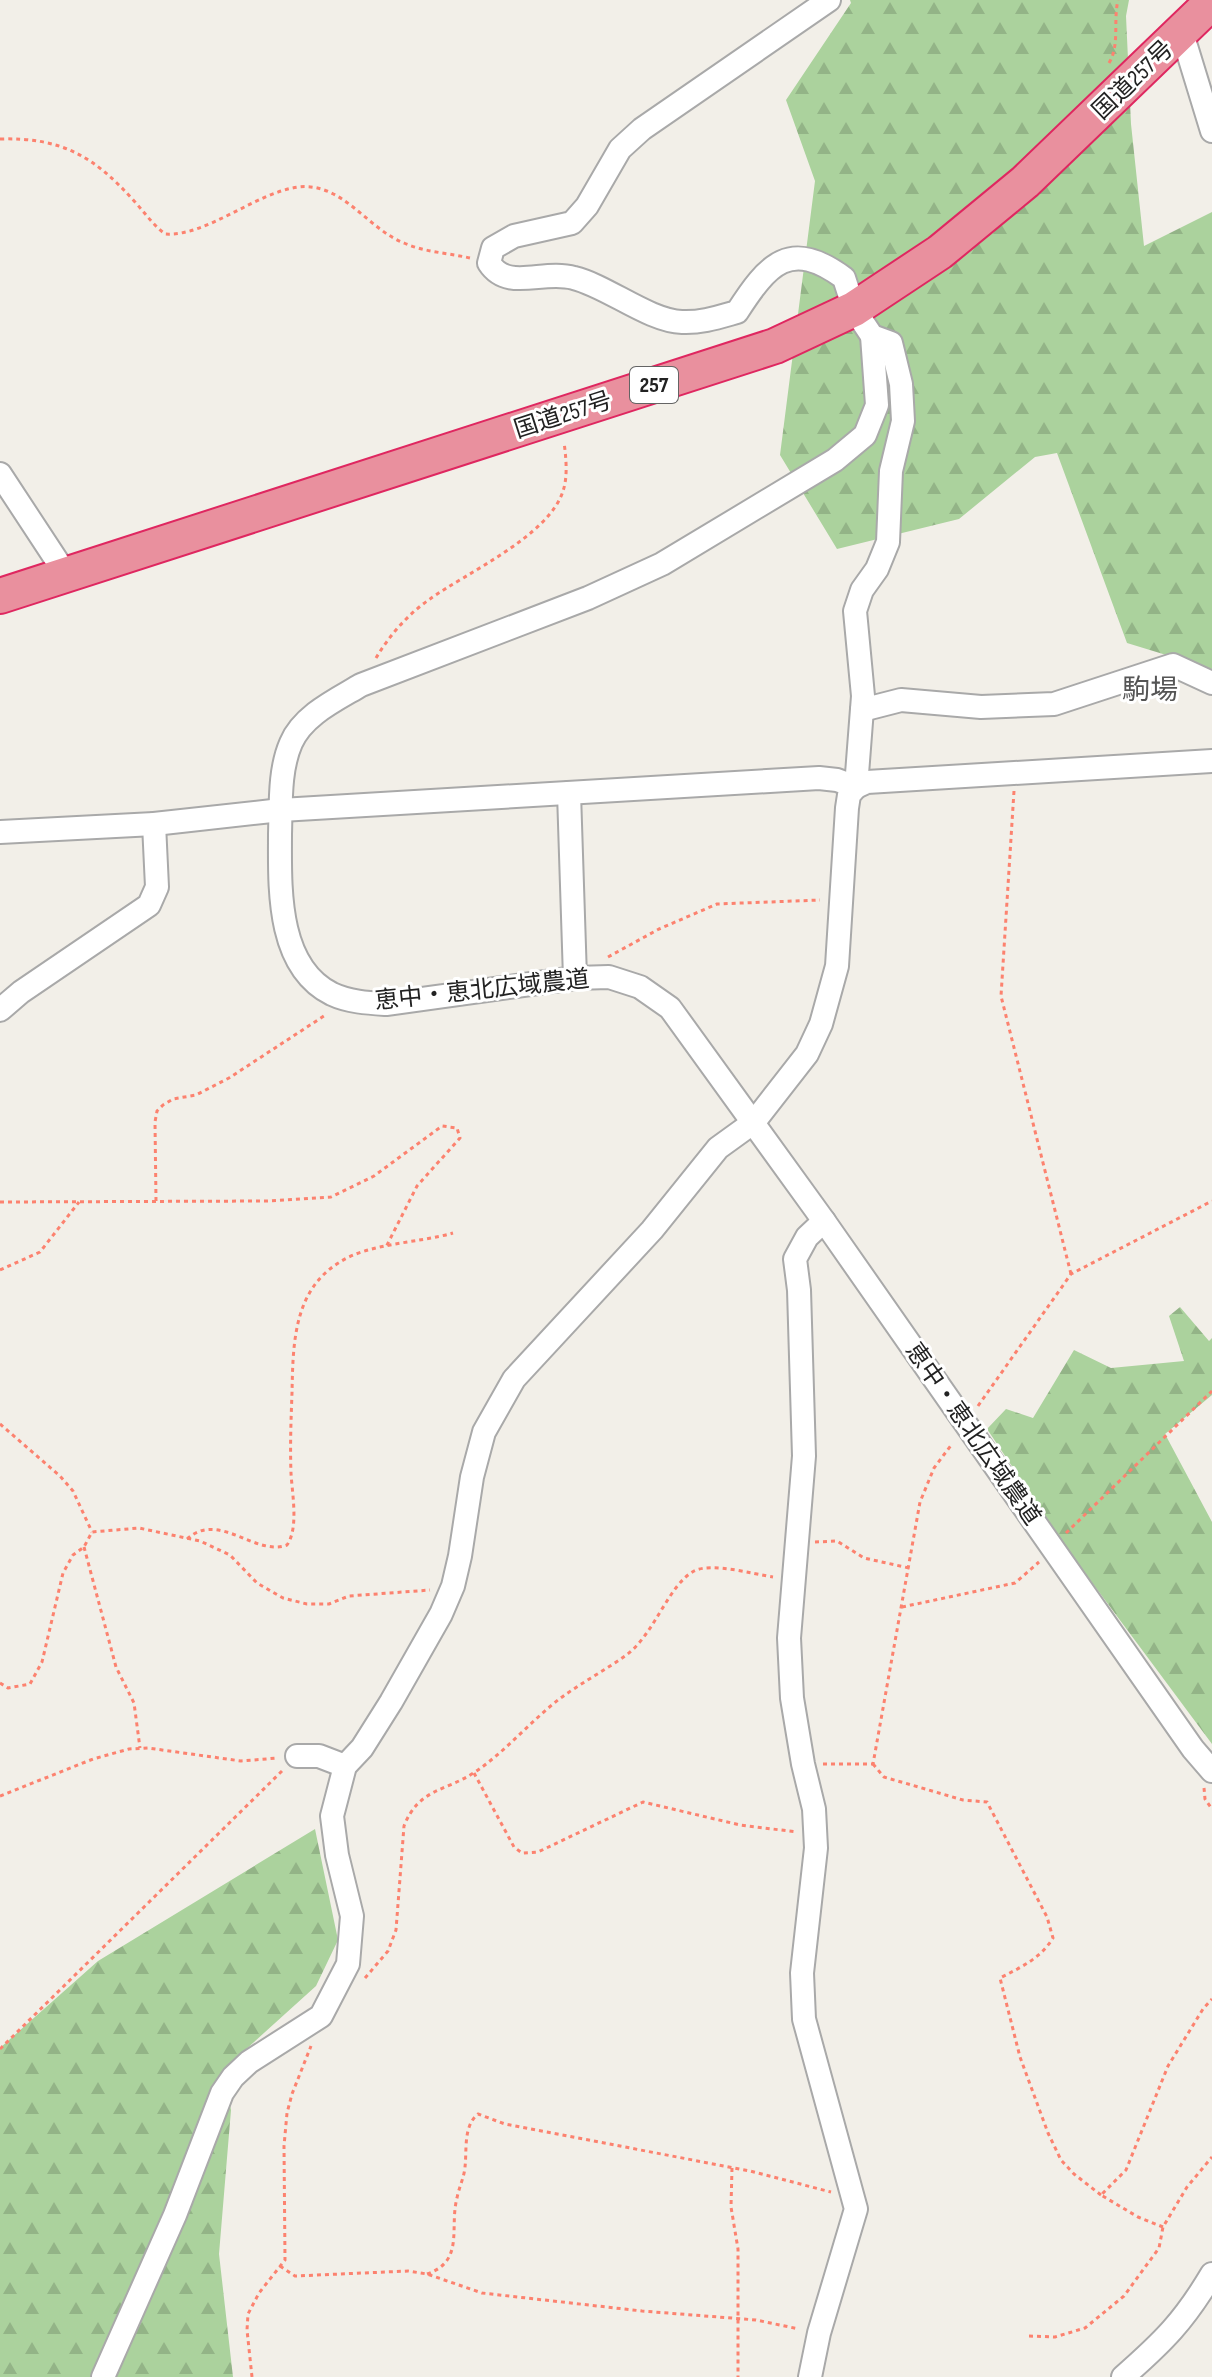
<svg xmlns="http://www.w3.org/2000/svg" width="1212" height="2377" viewBox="0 0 1212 2377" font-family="'Sofia Sans Condensed','Noto Sans JP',sans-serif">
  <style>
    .forest { fill: url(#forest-firs) }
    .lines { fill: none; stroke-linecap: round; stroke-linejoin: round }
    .minor-casing { stroke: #a9a9a9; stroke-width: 26 }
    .highway-casing { stroke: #df2760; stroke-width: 38 }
    .path { stroke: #fc826f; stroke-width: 3; stroke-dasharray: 4 4; stroke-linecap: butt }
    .minor { stroke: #fff; stroke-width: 22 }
    .highway { stroke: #e9909e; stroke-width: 34 }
    .labels { text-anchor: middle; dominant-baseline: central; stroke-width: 6; stroke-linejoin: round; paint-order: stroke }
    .shield { fill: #fff; stroke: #646464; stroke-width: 2 }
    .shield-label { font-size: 22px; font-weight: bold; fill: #222 }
    .street-label { font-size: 24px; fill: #222; stroke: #fff }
    .quarter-label { font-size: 28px; fill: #555; stroke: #fff }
  </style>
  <defs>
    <pattern id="forest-firs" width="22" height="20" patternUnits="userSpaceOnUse" patternTransform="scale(2)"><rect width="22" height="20" fill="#abd29d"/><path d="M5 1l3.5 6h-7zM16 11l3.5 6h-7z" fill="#93b487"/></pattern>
  </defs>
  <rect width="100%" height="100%" fill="#f2efe8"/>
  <g class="forest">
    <path d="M850 0H1129L1126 16 1131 124 1144 246 1212 212V669L1127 643 1057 453 1035 457 959 519 837 549 780 455 815 181 786 100 851 3Z"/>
    <path d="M1180 1307 1209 1341 1212 1338V1395L1165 1434 1212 1522V1744L1073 1557 987 1429 1006 1409 1033 1418 1074 1350 1111 1368 1184 1361 1169 1316Z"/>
    <path d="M315 1829 338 1940 316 1986 223 2070 231 2110 219 2254 233 2377H0V2048L98 1961Z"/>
  </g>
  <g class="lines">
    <g class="minor-casing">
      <g id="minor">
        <path d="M1182 33 1212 131"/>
        <path d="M872 336 877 405 865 435 835 460 662 564 588 598 361 685C336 700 303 715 291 743 279 770 281 805 280 834 280 886 276 966 332 994 349 1002 369 1003 386 1004L575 978 609 977 640 987 670 1008 824 1221 1193 1749 1212 1771"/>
        <path d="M0 474 67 576"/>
        <path d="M862 710 901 700 981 707 1054 704 1173 665 1212 683"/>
        <path d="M569 793 575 978"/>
        <path d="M0 832 154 824 281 810 819 778 837 780 856 787 867 782 1212 761"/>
        <path d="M0 1010 21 992 149 905 157 887 154 824"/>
        <path d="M297 1756H319L345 1766"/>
        <path d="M103 2377 175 2215 222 2093 233 2077 249 2062 321 2016 348 1964 352 1916 337 1855 332 1816 345 1766 362 1748 391 1702 441 1614 453 1586 460 1556 472 1477 484 1432 514 1379 652 1230 718 1148 754 1122 807 1054 821 1024 837 966 847 808 849 795 856 787 863 696 855 611 862 590 877 569 888 542 891 471 903 421 901 384 891 343 872 336 854 309 844 278C790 238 768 264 737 312 719 317 701 323 682 322 649 321 607 286 574 278 543 269 508 292 489 263L493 248 514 236 572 223 587 206 620 149 642 129 829 0"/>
        <path d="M810 2377 819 2333 856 2209 804 2019 802 1973 816 1848 814 1809 803 1764 792 1698 789 1638 804 1456 799 1290 795 1259 807 1237 824 1221"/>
        <path d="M1123 2377C1164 2341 1184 2321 1212 2274"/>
      </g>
    </g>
    <g class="highway-casing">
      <path id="highway" d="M0 596 775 346 854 309 940 252 1025 182 1212 2"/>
    </g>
    <g class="path">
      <path d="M1109 63C1120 45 1113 21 1118 0"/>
      <path d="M0 139C62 137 95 157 135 202 145 213 153 225 165 234 206 237 255 193 298 187 343 182 366 228 404 243 424 252 448 253 470 258"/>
      <path d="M376 658C389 636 408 614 430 599 466 573 549 536 563 491 568 477 566 457 564 442"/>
      <path d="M1014 791 1001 996 1071 1274"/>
      <path d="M608 957 659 929 717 904 820 900"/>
      <path d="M156 1201 155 1122 157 1111 163 1105 173 1099 196 1095 229 1078 327 1014"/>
      <path d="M0 1202 267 1201 331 1197 374 1176 442 1126 457 1128 460 1138 417 1186 386 1247"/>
      <path d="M0 1270 40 1252 79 1202"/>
      <path d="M978 1406 1071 1274 1212 1201"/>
      <path d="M0 1424 60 1476 73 1491 92 1532"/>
      <path d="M1066 1533 1212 1391"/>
      <path d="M187 1539C219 1510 255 1557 287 1545 299 1528 292 1493 291 1473 290 1446 291 1420 292 1393 293 1345 293 1290 340 1262 369 1243 419 1243 453 1233"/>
      <path d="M815 1542 837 1541 864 1558 909 1568"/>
      <path d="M84 1547 116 1667 134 1703 140 1748"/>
      <path d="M902 1607 1015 1583 1039 1562"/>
      <path d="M0 1683 8 1688 30 1684 42 1662 63 1573 73 1555 84 1547 92 1532 139 1528 200 1541 230 1555 257 1583 283 1598 307 1604H329L349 1596 430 1590"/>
      <path d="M823 1764H873L920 1502 934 1468 952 1444"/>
      <path d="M873 1764 884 1777 963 1800 987 1802 1047 1917 1053 1938C1040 1959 1021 1967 1000 1978L1020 2057 1048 2133 1061 2160 1074 2174 1101 2195"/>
      <path d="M474 1773 514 1847 522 1853 538 1852 643 1802 740 1825 797 1832"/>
      <path d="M1204 1788 1205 1799 1212 1809"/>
      <path d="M0 1796 93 1759 129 1749 148 1748 241 1761 278 1758"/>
      <path d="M365 1978 388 1951 396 1930 404 1826C419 1788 445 1792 475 1772 505 1752 530 1722 558 1700 579 1684 604 1671 625 1656 654 1636 668 1585 694 1571 712 1562 753 1574 773 1577"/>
      <path d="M0 2049 283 1770"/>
      <path d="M732 2168 731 2207 738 2249V2377"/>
      <path d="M1163 2227 1138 2217 1101 2195 1126 2170 1168 2066 1203 2009 1212 1999"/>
      <path d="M280 2266 295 2276 408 2271 427 2274 482 2293 642 2311 756 2320 799 2329"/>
      <path d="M427 2274C465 2261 449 2228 457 2198 459 2187 464 2178 465 2167 467 2150 463 2126 478 2114L505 2124 750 2171 831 2192"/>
      <path d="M1029 2336 1055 2337 1085 2328 1124 2296 1159 2248 1163 2227 1187 2187 1212 2157"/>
      <path d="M252 2377 247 2330 248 2314 259 2293 285 2260 284 2146 287 2113 292 2094 311 2046"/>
    </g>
    <use href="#minor" class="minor"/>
    <use href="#highway" class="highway"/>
  </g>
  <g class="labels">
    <rect class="shield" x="630" y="367" width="48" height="36" rx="6"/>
    <g class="shield-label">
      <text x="654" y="385">257</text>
    </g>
    <g class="street-label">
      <text transform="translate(1133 80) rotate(-44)">国道257号</text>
      <text transform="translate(563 415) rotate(-18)">国道257号</text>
      <text transform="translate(482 990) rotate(-6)">恵中・恵北広域農道</text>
      <text transform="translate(973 1434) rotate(55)">恵中・恵北広域農道</text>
    </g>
    <g class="quarter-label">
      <text x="1150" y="690">駒場</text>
    </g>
  </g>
</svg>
